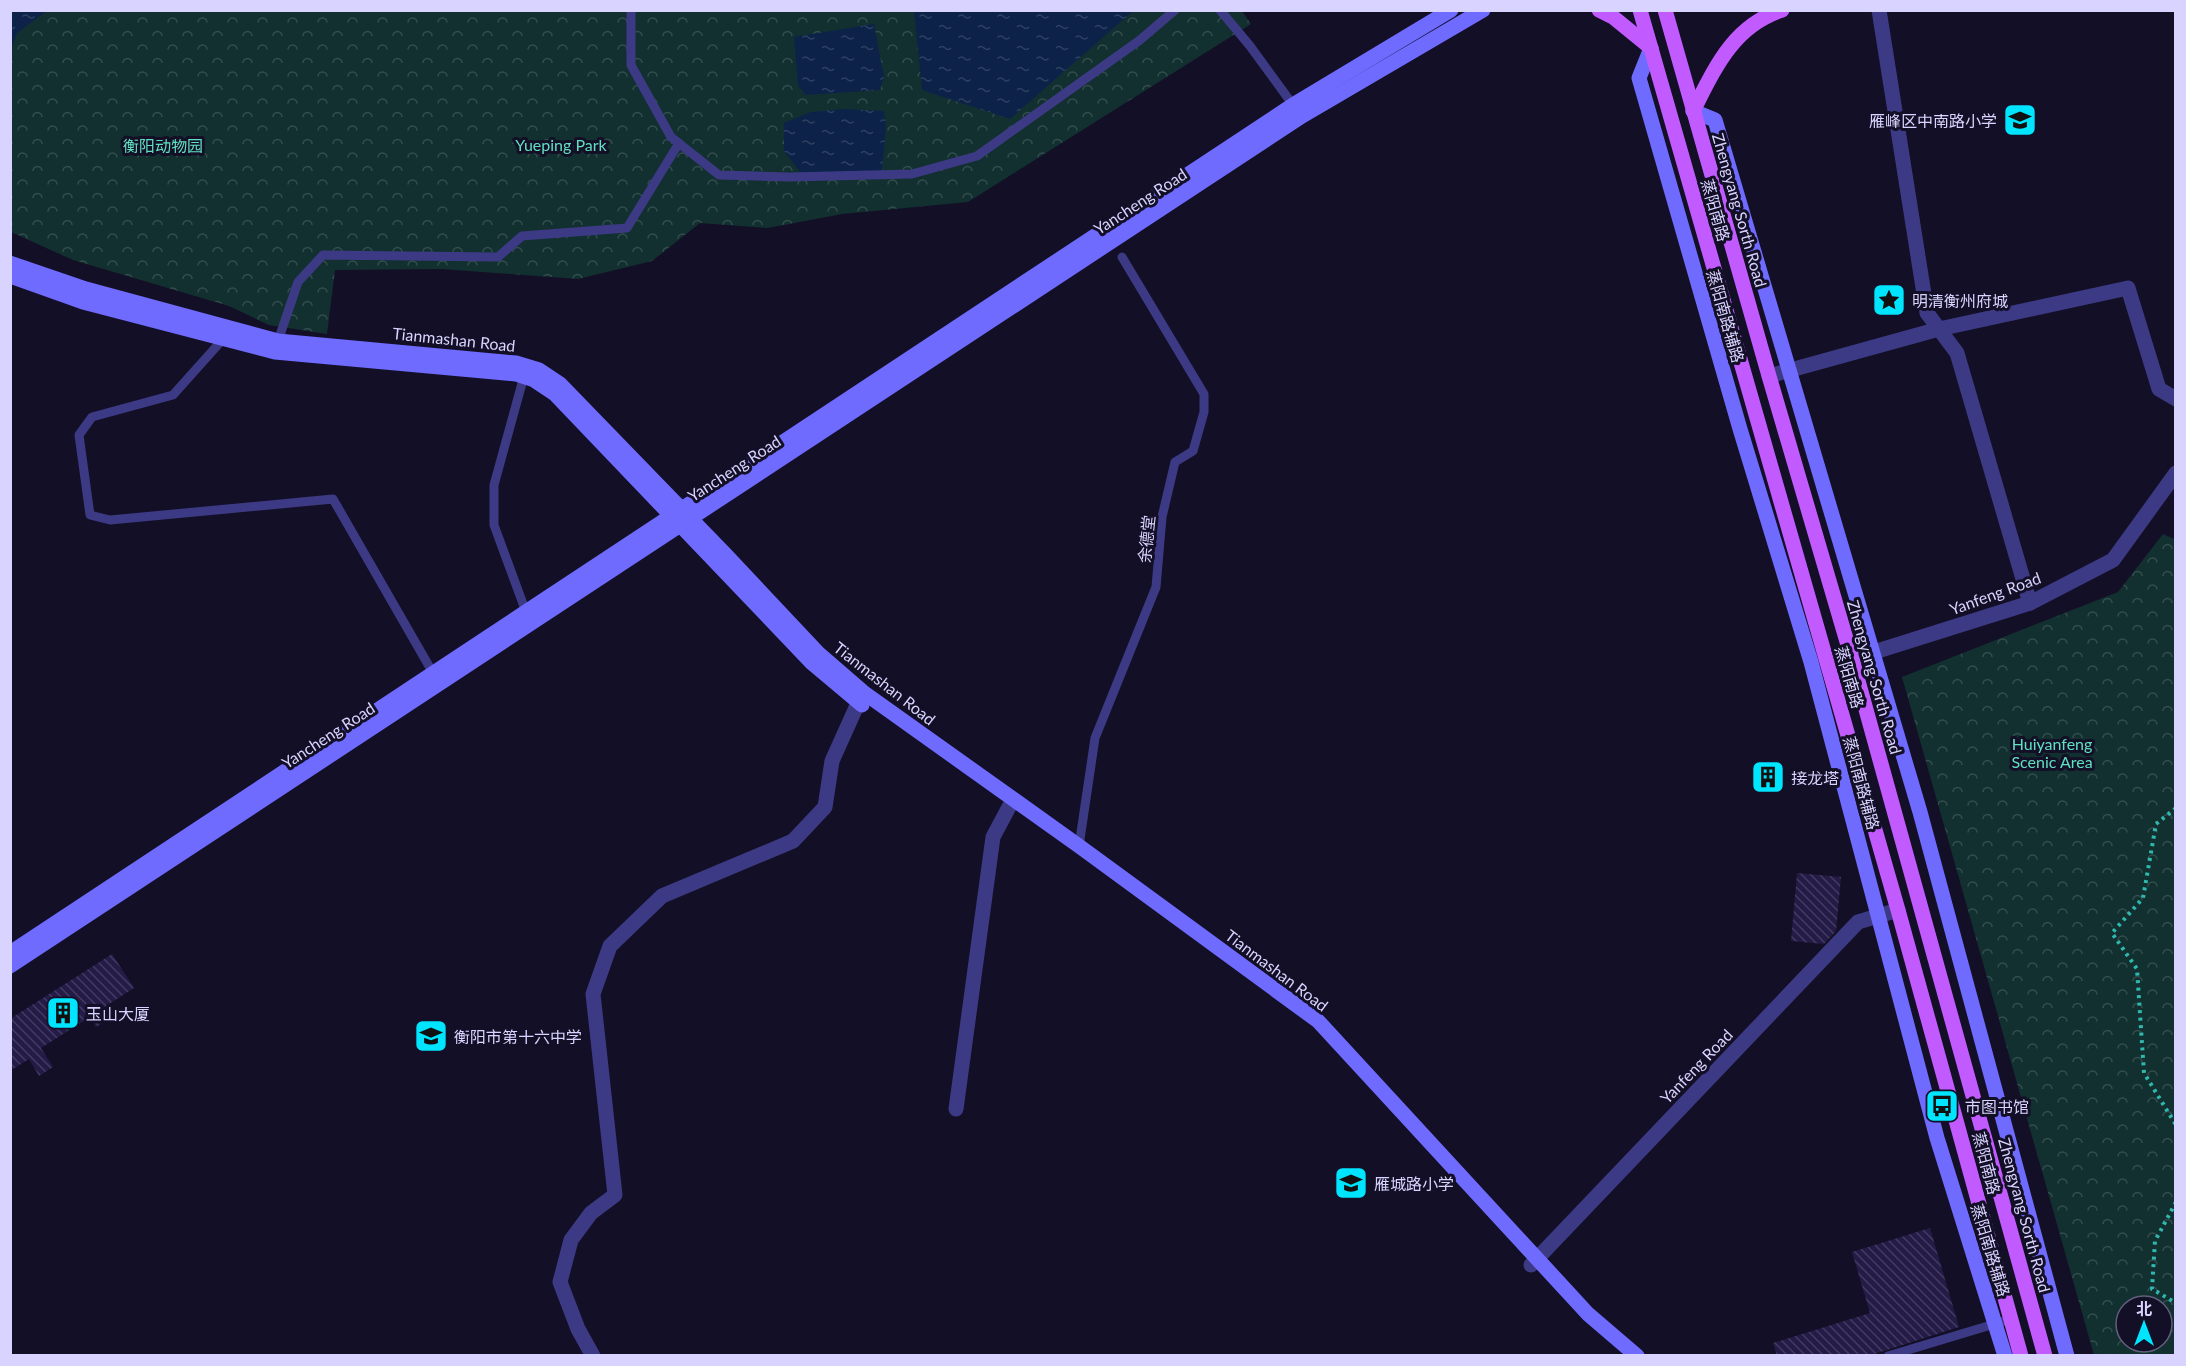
<svg xmlns="http://www.w3.org/2000/svg" width="2186" height="1366" viewBox="0 0 2186 1366" font-family="Lato,'Noto Sans SC',sans-serif">
  <style>
    .park { fill: url(#park-crowns); fill-rule: evenodd }
    .water { fill: url(#water-ripples) }
    .building { fill: url(#building-back-hatch) }
    .lines { fill: none; stroke-linecap: round; stroke-linejoin: round }
    .path { stroke: #2fb8b0; stroke-width: 4; stroke-dasharray: 3 4.5; stroke-linecap: butt }
    .lane { stroke: #3d3a85; stroke-width: 9 }
    .street { stroke: #3d3a85; stroke-width: 15 }
    .secondary { stroke: #6f6bff; stroke-width: 15 }
    .primary { stroke: #c25bff; stroke-width: 15 }
    .labels { text-anchor: middle; dominant-baseline: central; stroke-width: 6; stroke-linejoin: round; paint-order: stroke }
    .poi-label { font-size: 16px; fill: #d9d4ff; stroke: #130f26; text-anchor: start }
    .park-label { font-size: 16px; fill: #5fe0c0; stroke: #130f26 }
    .street-label { font-size: 16px; fill: #d9d4ff; stroke: #130f26 }
  </style>
  <defs>
    <pattern id="park-crowns" width="20" height="18" patternUnits="userSpaceOnUse" patternTransform="scale(1.5)"><rect width="20" height="18" fill="#12302f"/><path d="M2 6a3 3 0 1 1 6 0M12 15a3 3 0 1 1 6 0" fill="none" stroke="#344d4e"/></pattern>
    <pattern id="water-ripples" width="26" height="14" patternUnits="userSpaceOnUse" patternTransform="scale(1.5)"><rect width="26" height="14" fill="#0c2248"/><path d="M2 4q2-2 4 0t4 0M15 11q2-2 4 0t4 0" fill="none" stroke="#2f4163"/></pattern>
    <pattern id="building-back-hatch" width="6" height="6" patternUnits="userSpaceOnUse" patternTransform="scale(1.5)"><rect width="6" height="6" fill="#241b47"/><path d="M-1 5l2 2M0 0l6 6M5-1l2 2" fill="none" stroke="#433b63"/></pattern>
  </defs>
  <rect width="100%" height="100%" fill="#130f26"/>
  <g class="park">
    <path d="M1241 10 1251 24 968 202 842 214 768 228 700 223 652 261 578 279 442 269 335 270 327 334 269 325 229 306 73 260 11 232V11Z"/>
    <path d="M2163 534 2176 540 2175 1355H2094L1902 677 2118 592ZM2126 1306H2162V1342H2126Z"/>
  </g>
  <g class="water">
    <path d="M11 10 47 11 17 33 11 50Z"/>
    <path d="M914 11V10L1133 11 1010 119 922 90Z"/>
    <path d="M874 24 884 77 880 90 806 95 798 86 794 37Z"/>
    <path d="M843 109 884 111 886 128 882 171 801 173 784 151V123L811 112Z"/>
  </g>
  <g class="building">
    <circle cx="1768" cy="776" r="13"/>
    <path d="M1797 873 1841 877 1836 931 1824 944 1791 941Z"/>
    <path d="M112 954 134 988 103 1008 110 1019 96 1027 90 1017 41 1048 53 1067 39 1076 29 1059 10 1071V1019Z"/>
    <path d="M1930 1228 1959 1327 1868 1356H1777L1773 1343 1870 1313 1852 1252Z"/>
  </g>
  <g class="lines">
    <g class="path">
      <path d="M2176 808 2156 824 2143 898 2112 933 2137 969 2144 1073 2176 1125"/>
      <path d="M2176 1202 2155 1241 2152 1289 2176 1303"/>
    </g>
    <g class="lane">
      <path d="M631 10V65L671 137 719 175 789 177 912 174 977 156 1140 40 1175 10"/>
      <path d="M1220 10 1250 46 1293 105"/>
      <path d="M224 338 173 395 92 417 79 435 90 515 110 520 333 499 433 673"/>
      <path d="M278 341 298 282 323 255 498 257 522 236 627 228 679 143"/>
      <path d="M524 376 494 485V525L526 612"/>
      <path d="M1079 846 1095 738 1156 587 1162 517 1175 462 1193 451 1204 412V394L1122 257"/>
      <path d="M1888 1356 2011 1319"/>
    </g>
    <g class="street">
      <path d="M1879 10 1927 313 1957 353 2030 603"/>
      <path d="M1769 376 1939 329 2128 288 2159 389 2176 399"/>
      <path d="M1852 659 2030 603 2113 560 2176 473"/>
      <path d="M956 1109 993 837 1009 807"/>
      <path d="M1531 1265 1858 922 1898 910"/>
      <path d="M593 1356 578 1329 560 1282 571 1240 591 1213 615 1195 593 994 610 946 662 896 793 841 825 807 832 761 863 692"/>
    </g>
    <g class="secondary">
      <path d="M1651 48 1639 78 1740 429 1811 662 1937 1138 2005 1356"/>
      <path d="M1693 111 1715 120 1920 812 2067 1356"/>
      <path d="M10 263 86 289 278 341 516 363 539 370 560 384 725 554 818 653 863 692 1079 846 1318 1021 1588 1314 1637 1356"/>
      <path d="M10 276 83 302 275 352 516 374 534 380 555 394 812 663 862 705"/>
      <path d="M10 953 1293 105 1451 10"/>
      <path d="M10 966 1302 116 1483 10"/>
    </g>
    <g class="primary">
      <path d="M1599 10 1613 17 1651 48"/>
      <path d="M1640 10 1898 910 2021 1356"/>
      <path d="M1665 10 1769 376 1852 659 2045 1356"/>
      <path d="M1693 111C1715 68 1733 26 1782 10"/>
    </g>
  </g>
  <defs>
    <g id="school-square" transform="scale(1.725)"><rect x="-9" y="-9" width="18" height="18" rx="4" fill="#00e5ff" stroke="#130f26"/><path d="M0-5L7-2L0 1L-7-2ZM-4 1L0 2.5L4 1V4Q0 6-4 4Z" fill="#111"/></g>
    <g id="sight-square" transform="scale(1.725)"><rect x="-9" y="-9" width="18" height="18" rx="4" fill="#00e5ff" stroke="#130f26"/><path d="M0-6L1.8-2.2L6-1.7L2.9 1.2L3.7 5.4L0 3.3L-3.7 5.4L-2.9 1.2L-6-1.7L-1.8-2.2Z" fill="#111"/></g>
    <g id="building-square" transform="scale(1.725)"><rect x="-9" y="-9" width="18" height="18" rx="4" fill="#00e5ff" stroke="#130f26"/><path d="M-4-6H4V6H1V3H-1V6H-4ZM-2.5-4.3h1.7v1.8h-1.7ZM.8-4.3h1.7v1.8H.8ZM-2.5-1h1.7V.8h-1.7ZM.8-1h1.7V.8H.8Z" fill="#111"/></g>
    <g id="bus-square" transform="scale(1.725)"><rect x="-9" y="-9" width="18" height="18" rx="4" fill="#00e5ff" stroke="#130f26"/><path d="M-5-6H5V4H4V6H2V4H-2V6H-4V4H-5ZM-3.5-4V0h7V-4ZM-3.5 1.2v1.5H-2V1.2ZM2 1.2v1.5H3.5V1.2Z" fill="#111"/></g>
  </defs>
  <g fill-rule="evenodd">
    <use href="#school-square" x="2020" y="120"/>
    <use href="#sight-square" x="1889" y="300"/>
    <use href="#building-square" x="1768" y="777"/>
    <use href="#building-square" x="63" y="1013"/>
    <use href="#school-square" x="431" y="1036"/>
    <use href="#bus-square" x="1942" y="1106"/>
    <use href="#school-square" x="1351" y="1183"/>
  </g>
  <g class="labels">
    <g class="poi-label">
      <text x="1997" y="120" text-anchor="end">雁峰区中南路小学</text>
      <text x="1912" y="300">明清衡州府城</text>
      <text x="1791" y="777">接龙塔</text>
      <text x="86" y="1013">玉山大厦</text>
      <text x="454" y="1036">衡阳市第十六中学</text>
      <text x="1965" y="1106">市图书馆</text>
      <text x="1374" y="1183">雁城路小学</text>
    </g>
    <g class="park-label">
      <text x="561" y="144">Yueping Park</text>
      <text x="163" y="145">衡阳动物园</text>
      <text x="2052" y="743">Huiyanfeng<tspan x="2052" dy="18">Scenic Area</tspan></text>
    </g>
    <g class="street-label">
      <text transform="translate(1140 201) rotate(-33)">Yancheng Road</text>
      <text transform="translate(1716 210) rotate(74)">蒸阳南路</text>
      <text transform="translate(1740 210) rotate(74)">Zhengyang Sorth Road</text>
      <text transform="translate(1726 316) rotate(74)">蒸阳南路辅路</text>
      <text transform="translate(454 339) rotate(6)">Tianmashan Road</text>
      <text transform="translate(734 468) rotate(-33)">Yancheng Road</text>
      <text transform="translate(1146 539) rotate(-84)">余德堂</text>
      <text transform="translate(1995 593) rotate(-20)">Yanfeng Road</text>
      <text transform="translate(1850 677) rotate(74)">蒸阳南路</text>
      <text transform="translate(1875 677) rotate(74)">Zhengyang Sorth Road</text>
      <text transform="translate(885 683) rotate(38)">Tianmashan Road</text>
      <text transform="translate(328 735) rotate(-33)">Yancheng Road</text>
      <text transform="translate(1862 783) rotate(75)">蒸阳南路辅路</text>
      <text transform="translate(1277 970) rotate(37)">Tianmashan Road</text>
      <text transform="translate(1696 1066) rotate(-46)">Yanfeng Road</text>
      <text transform="translate(1987 1163) rotate(75)">蒸阳南路</text>
      <text transform="translate(2025 1215) rotate(75)">Zhengyang Sorth Road</text>
      <text transform="translate(1991 1250) rotate(73)">蒸阳南路辅路</text>
    </g>
  </g>
  <rect width="2186" height="1366" fill="none" stroke="#d9d4ff" stroke-width="24"/>
  <g transform="translate(2144 1324)"><circle r="28" fill="#130f26" stroke="#625e7d" stroke-width="1.5"/>
  <path d="M0-4.5L10 22L0 15L-10 22Z" fill="#00e5ff"/>
  <text y="-9" font-size="16" font-weight="bold" text-anchor="middle" fill="#d9d4ff">北</text>
  </g>
</svg>
